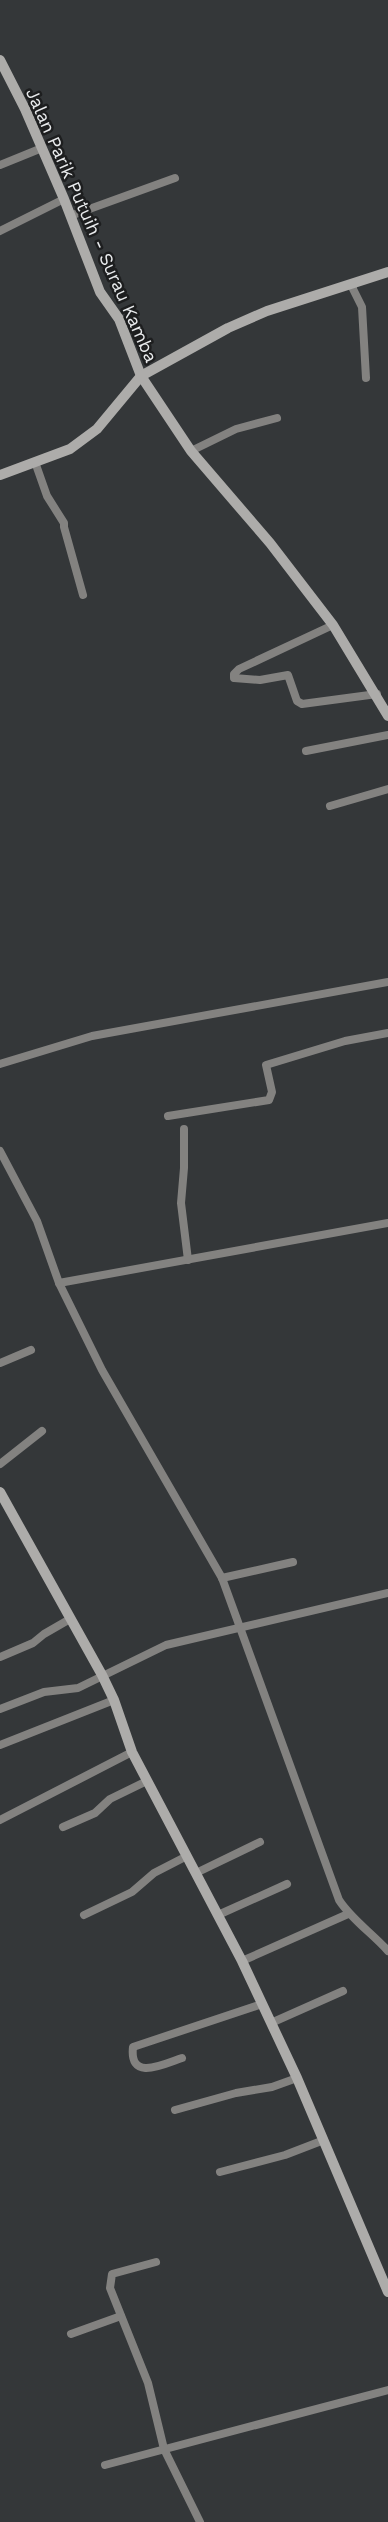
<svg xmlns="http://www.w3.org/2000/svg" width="388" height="2522" viewBox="0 0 388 2522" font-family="'Work Sans',sans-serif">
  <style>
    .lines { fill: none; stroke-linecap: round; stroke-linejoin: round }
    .street { stroke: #838280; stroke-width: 8 }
    .secondary { stroke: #adacaa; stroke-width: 10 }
    .labels { text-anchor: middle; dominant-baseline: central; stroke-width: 5; stroke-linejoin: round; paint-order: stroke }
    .street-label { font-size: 18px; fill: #e9ebed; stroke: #1d1e1f }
  </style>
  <rect width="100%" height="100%" fill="#343739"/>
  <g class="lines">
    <g class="street">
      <path d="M0 165 42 148"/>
      <path d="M70 216 175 178"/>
      <path d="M0 231 64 199"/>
      <path d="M353 284V289L362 307 366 378"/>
      <path d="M191 451 236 429 277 418"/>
      <path d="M35 462 47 496 64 523V527L83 595"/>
      <path d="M333 625 239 669 234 674V678L260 680 288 675 297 701 302 704 377 694"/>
      <path d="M306 751 388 735"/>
      <path d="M330 806 388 789"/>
      <path d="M0 1064 92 1036 388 982"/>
      <path d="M168 1116 269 1100 272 1092 266 1065 345 1041 388 1033"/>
      <path d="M184 1129V1168L181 1203 188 1260"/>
      <path d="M0 1151 37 1221 59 1283 102 1370 222 1578 339 1900C352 1920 372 1933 388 1951"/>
      <path d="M59 1283 388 1223"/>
      <path d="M0 1363 31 1350"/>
      <path d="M0 1464 42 1431"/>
      <path d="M222 1578 293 1562"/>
      <path d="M0 1657 33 1643 44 1634 70 1619"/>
      <path d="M0 1709 44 1692 78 1688 166 1645 388 1593"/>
      <path d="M0 1745 114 1700"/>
      <path d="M0 1820 132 1752"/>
      <path d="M63 1827 95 1813 110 1799 147 1781"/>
      <path d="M196 1873 260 1842"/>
      <path d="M84 1915 132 1892 154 1873 187 1856"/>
      <path d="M218 1915 287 1884"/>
      <path d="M242 1961 348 1914"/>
      <path d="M271 2023 343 1991"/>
      <path d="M182 2058C164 2064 129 2082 133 2047L262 2004"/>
      <path d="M175 2110 236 2093 272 2087 297 2078"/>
      <path d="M220 2172 285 2155 324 2140"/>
      <path d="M156 2262 112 2274 110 2288 148 2383 164 2449 200 2522"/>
      <path d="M71 2334 121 2316"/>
      <path d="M105 2465 388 2390"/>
    </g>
    <g class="secondary">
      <path d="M0 60 25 109 64 199 100 292 119 319 141 376 191 451 270 543 333 625 388 716"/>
      <path d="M0 475 70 449 97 429 141 376 228 328 267 311 388 272"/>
      <path d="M0 1492 102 1675 114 1700 132 1752 242 1961 297 2078 388 2292"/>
    </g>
  </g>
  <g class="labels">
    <g class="street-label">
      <text transform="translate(92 225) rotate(66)">Jalan Parik Putuih - Surau Kamba</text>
    </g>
  </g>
</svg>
